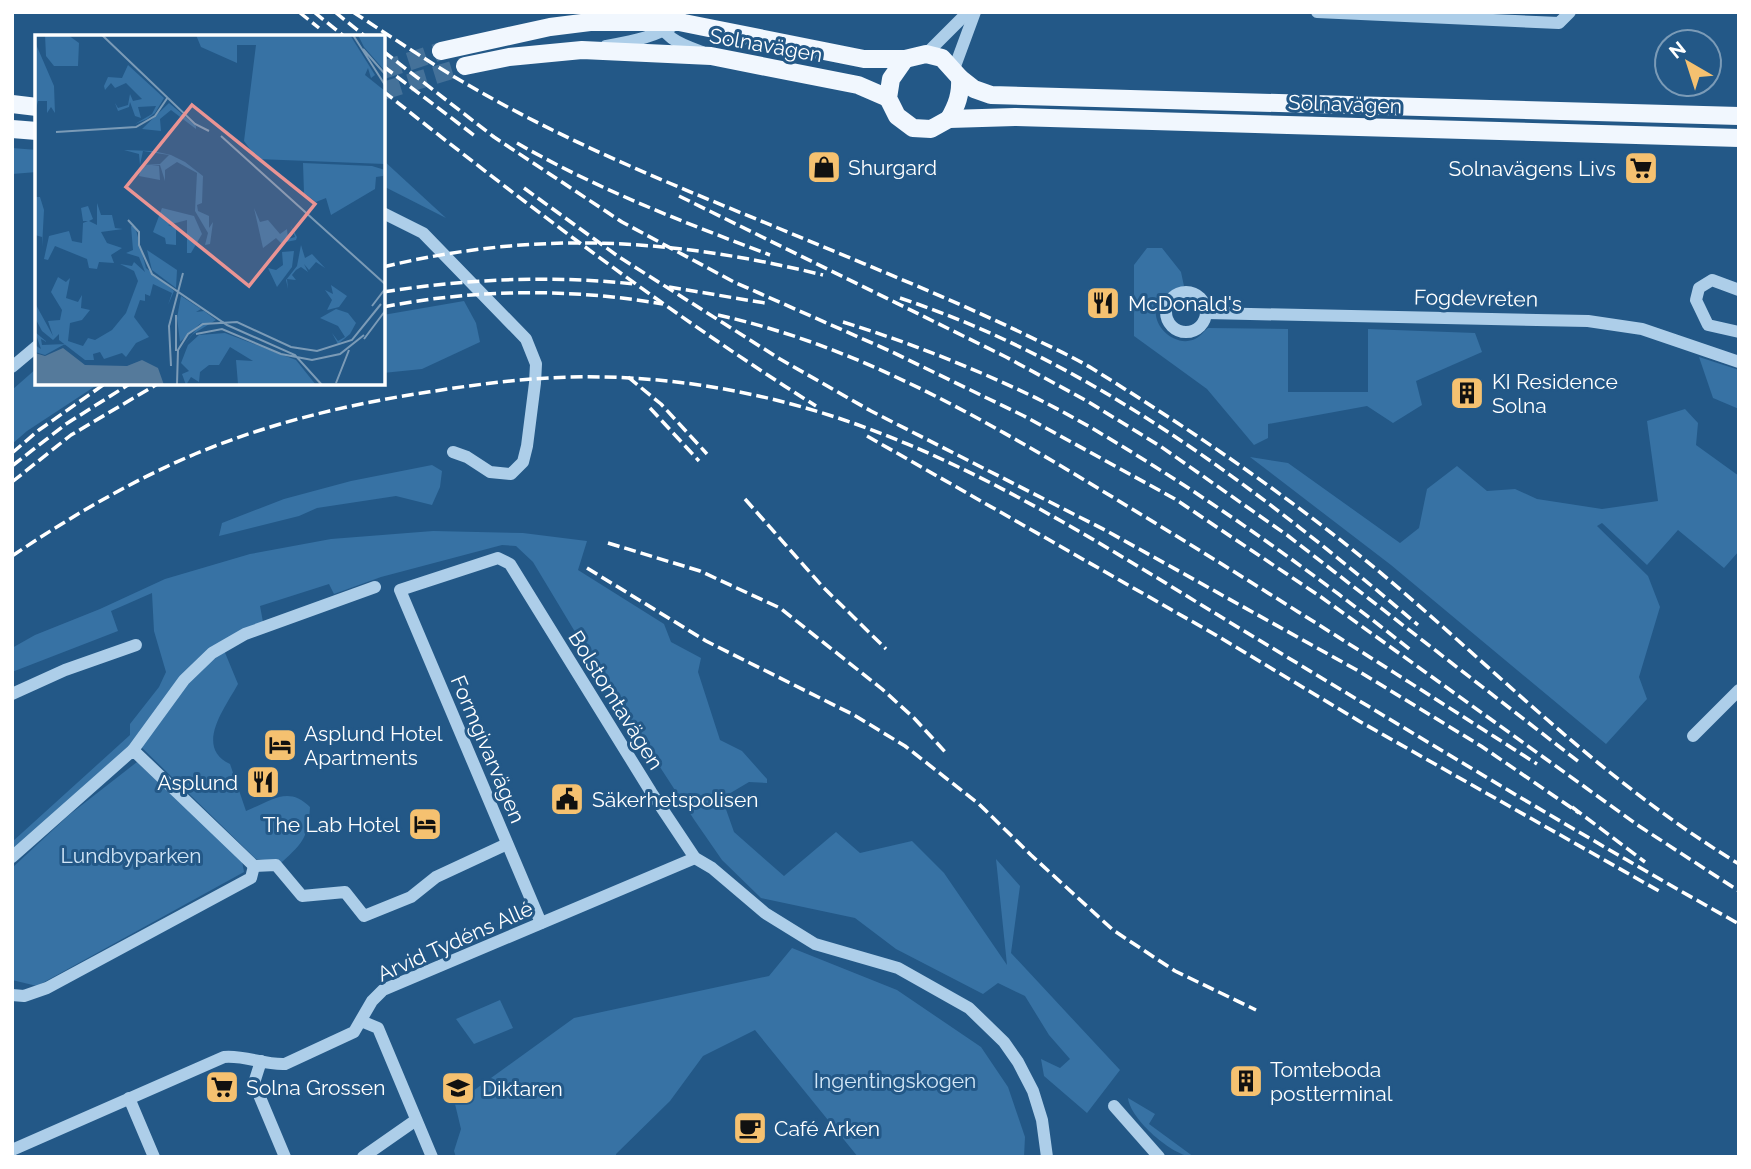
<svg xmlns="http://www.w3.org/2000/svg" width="1751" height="1169" viewBox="0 0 1751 1169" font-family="Raleway,sans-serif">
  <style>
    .green { fill: #3772a4 }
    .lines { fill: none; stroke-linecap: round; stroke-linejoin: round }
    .major-tunnel { stroke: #447199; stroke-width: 18; stroke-dasharray: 18 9; stroke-linecap: butt }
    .minor { stroke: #adcee9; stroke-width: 12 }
    .major { stroke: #f1f7fe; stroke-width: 18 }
    .rail { stroke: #fff; stroke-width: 3.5; stroke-dasharray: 12 5; stroke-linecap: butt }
    .labels { text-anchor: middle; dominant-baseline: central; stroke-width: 6; stroke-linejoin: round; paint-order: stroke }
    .street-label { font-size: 21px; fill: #fff; stroke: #235887 }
    .poi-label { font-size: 21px; fill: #fff; stroke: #235887; text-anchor: start }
    .park-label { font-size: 21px; fill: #d2e6f7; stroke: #235887 }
    .inset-road { fill: none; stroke: #7b9bb7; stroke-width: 2 }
    .view { fill: #ea9494; fill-opacity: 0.15; stroke: #ea9494; stroke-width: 3.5 }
    .inset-edge { fill: none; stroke: #fff; stroke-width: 3.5 }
  </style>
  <rect width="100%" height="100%" fill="#235887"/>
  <g class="green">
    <path d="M12 148 37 150V172L12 174Z"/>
    <path d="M383 160 446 218 383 186Z"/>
    <path d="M1147 248H1162L1181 272 1184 286C1178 289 1168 292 1163 297 1142 316 1171 350 1195 339 1200 337 1204 331 1208 328L1288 329V392H1368V329L1475 333 1482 352 1416 381 1422 405 1393 423 1367 406 1268 424V438L1254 445 1207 389 1134 336V265Z"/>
    <path d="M464 301 476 323 480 342 422 369 383 373V315Z"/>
    <path d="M1699 357 1739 370V409L1713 398Z"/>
    <path d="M37 368V383H100L27 431 12 444V390Z"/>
    <path d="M1685 409 1698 423 1696 445 1739 476V551L1724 568 1678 530 1647 565 1602 523 1597 526 1648 576 1660 607 1639 677 1647 699 1606 744 1391 565 1250 457 1288 463 1400 543 1419 528 1427 489 1457 466 1487 491 1515 489 1537 499 1602 509 1658 501 1647 421Z"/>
    <path d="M432 465 442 471 440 487 432 505 396 496 317 508 299 516 219 536 222 523 284 499 351 481Z"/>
    <path d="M433 531 523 533 587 541 578 570 664 624 671 642 701 658 698 672 720 740 742 751 767 779V783L749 782 722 798 734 832 784 876 836 832 860 853 912 841 944 873 1007 965 996 859 1020 886 1011 953 1120 1070 1087 1113 1044 1076 1041 1059 1060 1068 1070 1059 1049 1035 1025 996 998 983 983 994 896 949 855 918 761 898 722 860 695 821 610 690 533 562 516 546 502 545 381 577 334 594 329 584 260 606 263 622 221 643 238 684C225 708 194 747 230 764L246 811C271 801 288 785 310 807 308 837 304 842 282 862L256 859 135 741 12 852V842L130 735V724L159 687 166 672 154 631 152 593 111 611 118 631 12 672V648L35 635 100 609 165 579 250 554 331 539Z"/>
    <path d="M137 762 242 861 244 872 37 986 12 980V868L69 815Z"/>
    <path d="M792 948 897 990 981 1047 1008 1087 1025 1137 1024 1157H858L755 1030 703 1056 670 1101 616 1154V1157H456L454 1151 461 1129 455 1104 574 1018 769 976Z"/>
    <path d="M500 1000 513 1028 474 1044 456 1019Z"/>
    <path d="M1128 1098 1155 1114 1149 1124 1194 1157C1173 1157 1130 1119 1128 1098Z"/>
  </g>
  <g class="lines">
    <g class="major-tunnel">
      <path d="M383 70 441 51"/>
      <path d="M383 91 465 66"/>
    </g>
    <g class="minor">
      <path d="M656 12C661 38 680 44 702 52"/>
      <path d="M1317 12 1559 23 1570 12"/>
      <path d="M606 46C633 41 656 37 679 22L680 12"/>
      <path d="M926 54 968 12"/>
      <path d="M954 69 975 12"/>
      <path d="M383 213 423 233 526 339 536 364 535 383 527 446 523 462 511 474 490 472 467 457 453 452"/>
      <path d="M1739 290 1712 280 1699 288 1696 300 1708 325 1739 332"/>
      <circle cx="1186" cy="312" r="20"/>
      <path d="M1206 313 1588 321 1642 329 1739 362"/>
      <path d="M12 367 37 346"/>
      <path d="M12 694 65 670 136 645"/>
      <path d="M1693 736 1739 690"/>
      <path d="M133 750 184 680 212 653 245 634 375 587"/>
      <path d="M12 857 133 750 254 866 276 865 302 896 345 892 364 916 411 897 436 877 507 844"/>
      <path d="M541 923 400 590 498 558 510 564 651 792 695 858 712 868 765 913 815 944 898 968 969 1008 1004 1042 1018 1062 1033 1091 1042 1120 1047 1157"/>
      <path d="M12 995 24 996 47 988 251 878 254 866"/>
      <path d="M361 1021 378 1028 432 1157"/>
      <path d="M261 1061 254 1083 285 1157"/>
      <path d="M129 1098 154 1157"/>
      <path d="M1114 1106 1159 1157"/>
      <path d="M12 1150 224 1057C245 1055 264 1065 285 1064L354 1032 372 1001 383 990 695 858"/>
      <path d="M363 1157 416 1120"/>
    </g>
    <g class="major">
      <path d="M441 51 550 27 590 22H679L864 59H905L926 54 942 58 960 78 974 89 991 95 1739 116"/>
      <path d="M905 59 891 79 888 98 897 116 913 128 931 129 949 119 1015 117 1739 138"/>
      <path d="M465 66 509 57 582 50 711 56 858 85 888 98"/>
      <path d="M12 104 37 107"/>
      <path d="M949 119C957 105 961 94 960 78"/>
      <path d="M12 129 37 131"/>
    </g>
    <g class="rail">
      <path d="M299 12 319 28"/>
      <path d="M314 12 345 37"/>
      <path d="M335 12 366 37"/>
      <path d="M353 12C399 42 445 73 493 99 583 149 683 189 778 228 859 262 940 294 1020 332 1044 344 1070 355 1093 369 1196 433 1296 501 1388 579 1504 678 1607 784 1739 864"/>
      <path d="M383 51 494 137 622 222 734 282 890 351 1024 416 1175 499 1321 597 1639 826 1739 891"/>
      <path d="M383 66 475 136"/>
      <path d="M383 91C523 202 665 311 816 406"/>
      <path d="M517 143C597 189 683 222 770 255"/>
      <path d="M524 188 619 257 780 359 871 411 1105 530 1355 669 1481 746 1579 813"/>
      <path d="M679 196 1006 357 1087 401 1160 446 1287 535 1579 762"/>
      <path d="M383 267C535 230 672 238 823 275"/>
      <path d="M669 287 765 303"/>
      <path d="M383 292C466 279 551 275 634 284"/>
      <path d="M900 298C1096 363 1262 492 1418 625"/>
      <path d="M383 307C474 289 571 288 663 304"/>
      <path d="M718 315C872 349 1009 434 1142 515 1275 596 1406 680 1537 764"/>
      <path d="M843 322C908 342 971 367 1032 396 1075 417 1116 442 1157 468 1246 524 1330 586 1412 651"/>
      <path d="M628 377 661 404 707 454"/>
      <path d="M650 408 699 461"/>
      <path d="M867 436 1214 634 1359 721 1659 891"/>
      <path d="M12 453 39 430 106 383"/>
      <path d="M12 466 66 424 131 383"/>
      <path d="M12 482 71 435 159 383"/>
      <path d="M745 499 822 586 886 649"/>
      <path d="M608 543 700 571 780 608 882 689 914 718 948 755"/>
      <path d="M12 556C70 517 131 481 195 454 272 422 353 403 435 391 473 385 511 380 549 378 650 372 755 389 850 422 994 472 1123 558 1254 637 1414 734 1575 832 1739 924"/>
      <path d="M587 568 706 641 854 715 905 746 979 804 1031 855 1113 930 1175 971 1256 1010"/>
      <path d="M1572 807 1645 862"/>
    </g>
  </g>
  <defs>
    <g id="shop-square" transform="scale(1.75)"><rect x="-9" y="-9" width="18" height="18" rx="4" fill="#f5c170" stroke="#235887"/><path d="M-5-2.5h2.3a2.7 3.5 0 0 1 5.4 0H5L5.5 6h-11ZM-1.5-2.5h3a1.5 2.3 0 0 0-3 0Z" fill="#111"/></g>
    <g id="supermarket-square" transform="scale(1.75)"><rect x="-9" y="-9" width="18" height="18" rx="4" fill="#f5c170" stroke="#235887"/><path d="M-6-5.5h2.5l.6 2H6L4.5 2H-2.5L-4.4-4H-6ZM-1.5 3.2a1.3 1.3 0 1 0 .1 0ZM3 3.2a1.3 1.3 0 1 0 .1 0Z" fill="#111"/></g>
    <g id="restaurant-square" transform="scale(1.75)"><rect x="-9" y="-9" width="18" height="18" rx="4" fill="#f5c170" stroke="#235887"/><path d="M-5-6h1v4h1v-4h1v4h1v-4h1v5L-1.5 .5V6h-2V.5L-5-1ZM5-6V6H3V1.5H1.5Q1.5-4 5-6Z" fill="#111"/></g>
    <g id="building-square" transform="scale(1.75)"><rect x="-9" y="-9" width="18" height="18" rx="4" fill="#f5c170" stroke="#235887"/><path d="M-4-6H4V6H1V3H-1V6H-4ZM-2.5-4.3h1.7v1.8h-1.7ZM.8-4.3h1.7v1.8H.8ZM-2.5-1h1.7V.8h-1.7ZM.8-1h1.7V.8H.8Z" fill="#111"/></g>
    <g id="hotel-square" transform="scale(1.75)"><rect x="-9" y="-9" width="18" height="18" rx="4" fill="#f5c170" stroke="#235887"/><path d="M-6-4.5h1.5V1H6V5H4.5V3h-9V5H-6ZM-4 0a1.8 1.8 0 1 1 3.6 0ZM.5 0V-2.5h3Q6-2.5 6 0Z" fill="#111"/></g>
    <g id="civic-square" transform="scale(1.75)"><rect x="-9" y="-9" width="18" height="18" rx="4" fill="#f5c170" stroke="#235887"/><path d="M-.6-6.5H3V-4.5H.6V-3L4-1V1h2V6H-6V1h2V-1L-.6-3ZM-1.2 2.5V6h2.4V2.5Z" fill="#111"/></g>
    <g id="school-square" transform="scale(1.75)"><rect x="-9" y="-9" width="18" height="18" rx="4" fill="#f5c170" stroke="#235887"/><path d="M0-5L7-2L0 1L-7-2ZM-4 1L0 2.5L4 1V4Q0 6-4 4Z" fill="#111"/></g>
    <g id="cafe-square" transform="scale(1.75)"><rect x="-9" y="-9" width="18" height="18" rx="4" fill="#f5c170" stroke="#235887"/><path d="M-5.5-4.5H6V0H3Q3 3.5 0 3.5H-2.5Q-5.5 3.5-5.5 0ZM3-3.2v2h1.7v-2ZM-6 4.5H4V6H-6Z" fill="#111"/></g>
  </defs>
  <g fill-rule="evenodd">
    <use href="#shop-square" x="824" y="167"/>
    <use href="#supermarket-square" x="1641" y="168"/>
    <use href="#restaurant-square" x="1103" y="303"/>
    <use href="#building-square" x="1467" y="393"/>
    <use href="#hotel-square" x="280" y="745"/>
    <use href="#restaurant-square" x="263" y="782"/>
    <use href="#civic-square" x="567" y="799"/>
    <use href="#hotel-square" x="425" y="824"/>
    <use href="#building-square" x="1246" y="1081"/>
    <use href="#supermarket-square" x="222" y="1087"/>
    <use href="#school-square" x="458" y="1088"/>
    <use href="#cafe-square" x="750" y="1128"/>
  </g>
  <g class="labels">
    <g class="street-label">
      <text transform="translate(766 45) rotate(10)">Solnavägen</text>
      <text transform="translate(1345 104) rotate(2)">Solnavägen</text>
      <text transform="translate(1476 298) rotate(1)">Fogdevreten</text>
      <text transform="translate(616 700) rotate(58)">Bolstomtavägen</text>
      <text transform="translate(488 749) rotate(67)">Formgivarvägen</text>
      <text transform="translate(455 941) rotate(-24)">Arvid Tydéns Allé</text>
    </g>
    <g class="poi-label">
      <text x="848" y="167">Shurgard</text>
      <text x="1616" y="168" text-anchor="end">Solnavägens Livs</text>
      <text x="1128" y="303">McDonald's</text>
      <text x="1492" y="381">KI Residence<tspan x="1492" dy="24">Solna</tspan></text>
      <text x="304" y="733">Asplund Hotel<tspan x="304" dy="24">Apartments</tspan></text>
      <text x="238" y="782" text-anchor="end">Asplund</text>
      <text x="592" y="799">Säkerhetspolisen</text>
      <text x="400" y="824" text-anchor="end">The Lab Hotel</text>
      <text x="1270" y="1069">Tomteboda<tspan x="1270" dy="24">postterminal</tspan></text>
      <text x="246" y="1087">Solna Grossen</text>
      <text x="482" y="1088">Diktaren</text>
      <text x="774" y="1128">Café Arken</text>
    </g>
    <g class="park-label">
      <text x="131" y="855">Lundbyparken</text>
      <text x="895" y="1080">Ingentingskogen</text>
    </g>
  </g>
  <g transform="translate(35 35)">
    <rect width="350" height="350" fill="#235887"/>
    <path d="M10 0H33L44 8 43 31H19L11 21ZM161 0H315L340 40 336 43 333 33 330 40 350 56V129L222 124 209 106 221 10H202V28L166 12ZM323 0H350V36L329 12ZM0 7 19 51 20 78 16 72 12 78V66H3L0 78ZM93 30 129 63 120 78 112 84 100 89 117 79 121 71 103 72 106 83 100 81 95 67 94 72 83 76 80 68 83 73 93 70 95 59 98 66 107 64 91 48 80 53 76 48 70 55 69 51 73 42 87 43ZM134 68 161 91V94L136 75 125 84 126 96 107 94ZM89 115 118 116 136 120 150 127 168 141 167 168 162 170 163 176 174 181V193L178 187 175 209 170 210 173 198 160 176 162 138 142 127 130 135V146L125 130 117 131H124L125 145 104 141 106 132 112 131 108 130 125 129 134 120 108 116 105 130 104 119ZM268 128 337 131 350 135 348 141 341 142 340 154 296 180 291 163 281 167 269 158ZM0 162H5L9 175 7 212V202L0 200ZM62 168 66 180H77L80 193 88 194 66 197 72 208 87 213 76 220 79 228 64 227 62 234 54 233 52 224 20 211 13 225 9 224 14 201 34 196 37 206 47 208 48 188 53 186H48L46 173 53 171 58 184 54 186 62 190ZM127 173 159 181 167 199 156 218H152V185L133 190 141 193V210L131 209 130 203 118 197ZM219 173 225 187 233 185 245 199 252 194 253 204 260 202 256 191 262 202 261 205 246 208 241 203 228 213ZM96 191H100L111 233 139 256 133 270 137 258 118 249 115 261 110 259V266L105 265 99 282 114 302 101 308 91 322 87 318 69 324 65 317 58 319 59 325H50L24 305V299L18 305 7 296 0 283V268L18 301 13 286 25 285 27 275 16 257 23 242 31 247 35 243 31 263 43 267 47 260 46 273 55 275 47 285 35 288 33 306 48 311 53 303 60 305 77 295 91 278 103 246 99 236 85 229 97 231 99 227 110 237 104 222 91 218 98 215ZM266 210 270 223 277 219 290 233 281 227 274 235 269 229 273 237 266 232 261 235 257 240 261 245 252 244 253 254 251 245 262 231ZM112 215 142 235 141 253 117 235ZM259 216 257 232 242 252 233 233 241 235 248 230 247 217ZM296 250 312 261 304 272 292 275 297 265 290 255 298 259ZM146 261 166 274 161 277 169 276 181 285 158 299 142 319 167 287 145 307 142 283ZM301 274 313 278 321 288 315 299 303 309 297 298 303 306 310 302 303 291 285 283ZM0 297 12 307 6 304 7 310 30 309 10 320 0 317V310L6 314ZM190 298 261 325 281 350 203 349 201 325 218 326 195 312 184 330H174L165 337 164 347 156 342 151 350 147 339 154 336 146 328 153 310 164 300Z" fill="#3772a4"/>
    <path d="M28 313 50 330 92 331 107 325 123 333 129 350H0V318L10 321Z" fill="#557a9b"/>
    <path class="inset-road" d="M67 0 160 89 174 96M318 0 350 50M328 14 350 39M21 97 101 92 120 81 133 62M186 101 350 249M93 185 104 197V210L117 239 192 290 260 320 287 350M337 271 350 254M161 299 187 294 246 319 277 325 305 319 329 300M329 304 350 276M141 316V280M136 331 134 291 148 238M301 348 314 315M142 349 143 315 153 299 168 289 202 287 256 312 282 316 317 305 346 269"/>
    <path class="view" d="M157 70 280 169 214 251 91 152Z"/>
    <rect width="350" height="350" class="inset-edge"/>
  </g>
  <rect width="1751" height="1169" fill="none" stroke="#ffffff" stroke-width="28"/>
  <g transform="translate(1688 63) rotate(321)"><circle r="33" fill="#235887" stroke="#7b9bb7" stroke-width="2"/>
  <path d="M0-5L12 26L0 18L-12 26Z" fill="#f5c170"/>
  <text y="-10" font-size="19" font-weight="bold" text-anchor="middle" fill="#ffffff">N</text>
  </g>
</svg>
